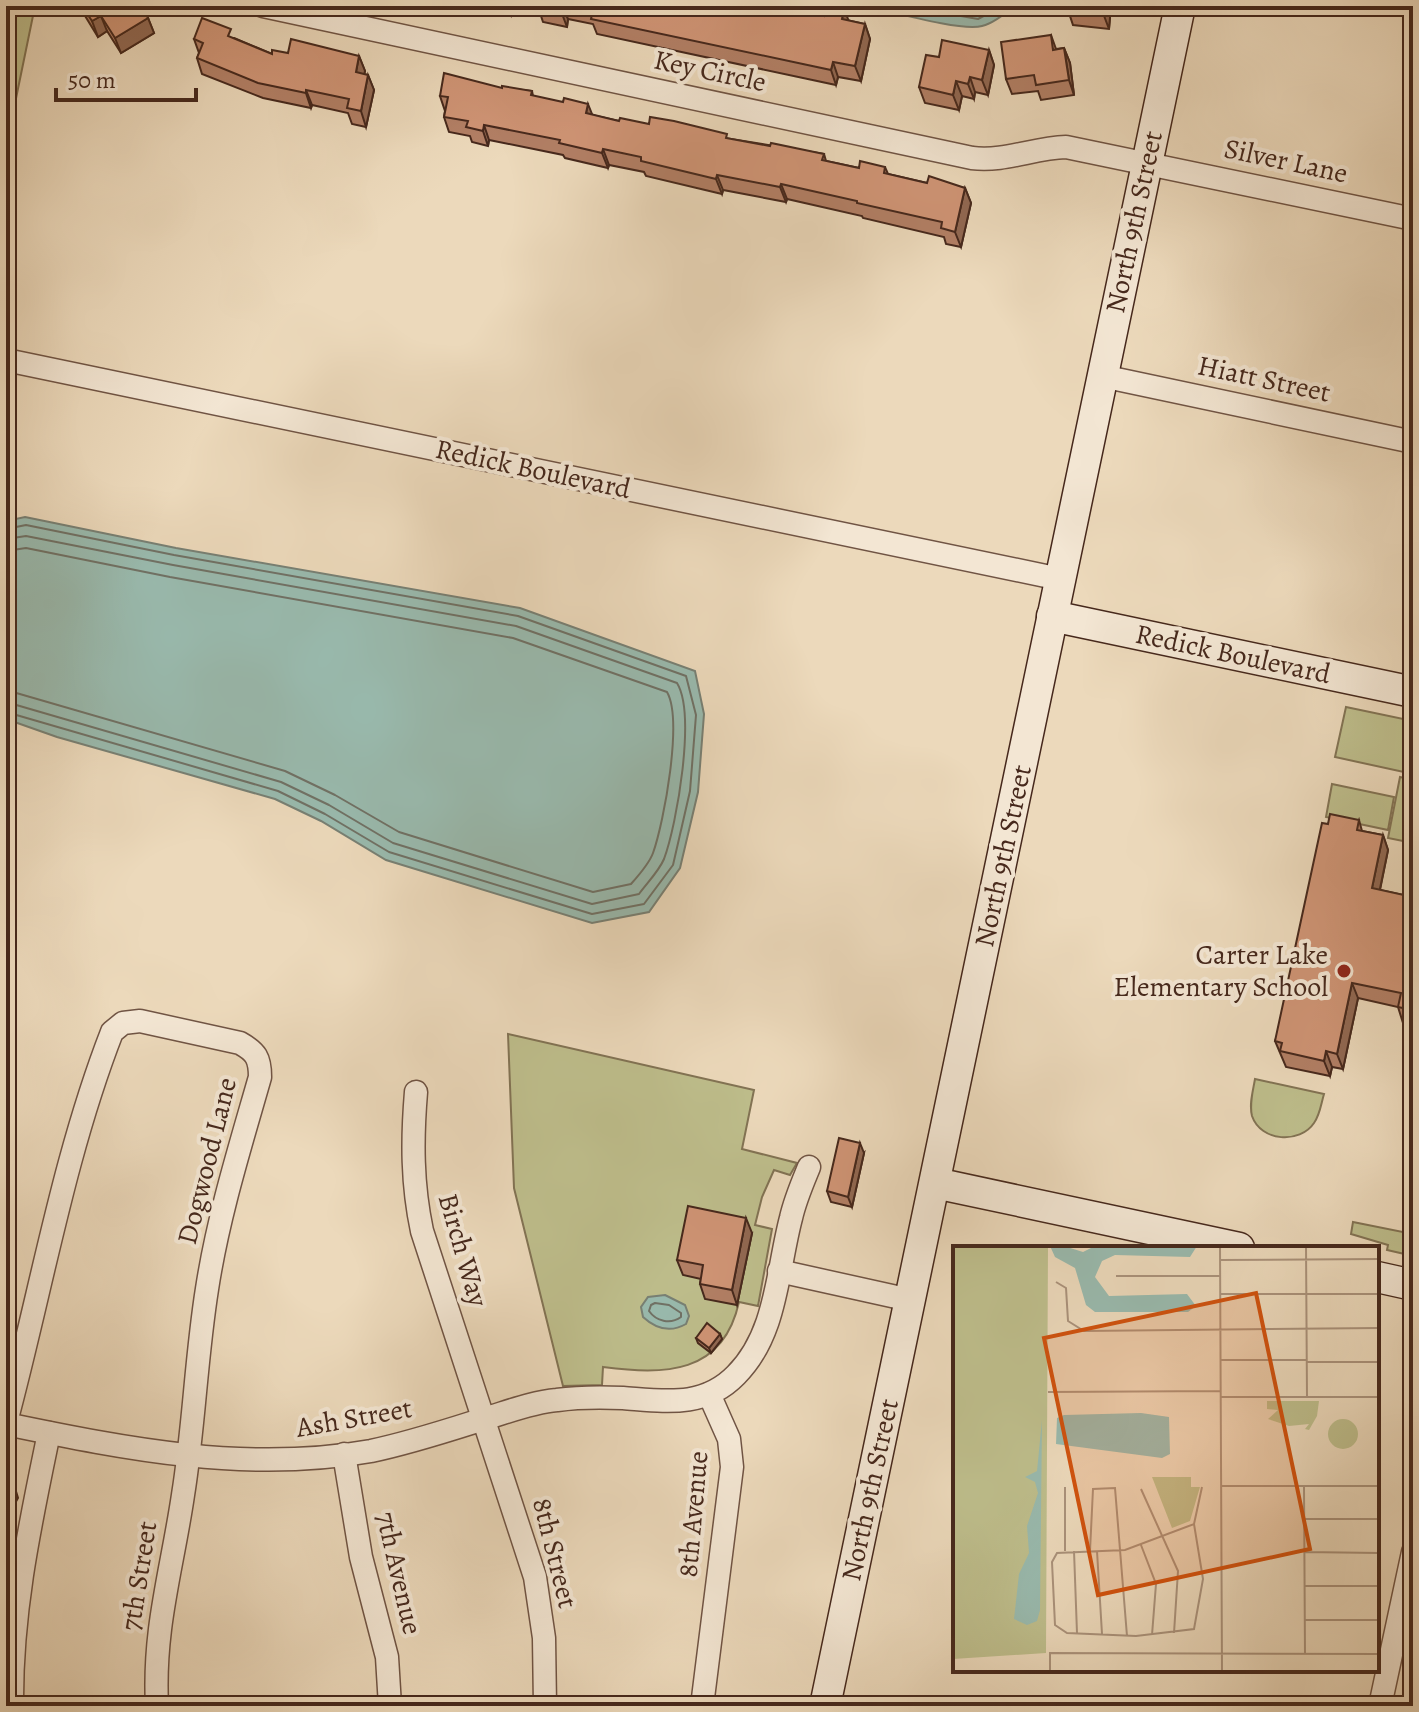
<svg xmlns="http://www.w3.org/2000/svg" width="1419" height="1712" viewBox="0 0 1419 1712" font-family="Alegreya,serif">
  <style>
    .green { fill: #bebe8c; stroke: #827354; stroke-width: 2 }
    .water { fill: #99baae; stroke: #788074; stroke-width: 2 }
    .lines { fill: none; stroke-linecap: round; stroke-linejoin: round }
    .shore { stroke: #707165; stroke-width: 2 }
    .street-casing { stroke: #705444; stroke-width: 25 }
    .secondary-casing { stroke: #46281c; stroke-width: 33 }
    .street { stroke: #f3e6d3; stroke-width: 22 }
    .secondary { stroke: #f3e6d3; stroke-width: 30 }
    .wall { fill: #b27f65; stroke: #46281c; stroke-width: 2 }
    .shaded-wall { fill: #916852; stroke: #46281c; stroke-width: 2 }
    .building { fill: #cf9475; stroke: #46281c; stroke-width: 2 }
    .poi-dot { fill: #8f2418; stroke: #f3e6d3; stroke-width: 3 }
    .labels { text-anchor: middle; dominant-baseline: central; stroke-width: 8; stroke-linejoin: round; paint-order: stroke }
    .street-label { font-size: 28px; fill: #46281c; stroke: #f3e6d3 }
    .poi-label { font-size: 28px; fill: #46281c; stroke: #f3e6d3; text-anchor: end }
    .inset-road { fill: none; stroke: #aa927b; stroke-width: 2 }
    .view { fill: #d0520e; fill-opacity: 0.15; stroke: #d0520e; stroke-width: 4 }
    .inset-edge { fill: none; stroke: #46281c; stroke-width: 4 }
  </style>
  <rect width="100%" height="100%" fill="#ecd9bb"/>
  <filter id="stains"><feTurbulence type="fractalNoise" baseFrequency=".0025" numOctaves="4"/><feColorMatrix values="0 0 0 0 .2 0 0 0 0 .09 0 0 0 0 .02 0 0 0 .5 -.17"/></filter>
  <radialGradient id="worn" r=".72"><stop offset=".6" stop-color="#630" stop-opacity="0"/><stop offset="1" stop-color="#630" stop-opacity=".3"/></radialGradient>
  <g class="green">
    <path d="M6 6H35L6 147Z"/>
    <path d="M1346 707 1413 721V774L1335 757Z"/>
    <path d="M1400 777 1413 780V843L1388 838Z"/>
    <path d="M1332 784 1394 797 1388 830 1326 817Z"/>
    <path d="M508 1034 754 1090 742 1149 797 1163 790 1175 774 1170 762 1197 755 1225 772 1229 758 1306 739 1302C723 1375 664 1375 603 1367L602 1385 563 1386 514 1188Z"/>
    <path d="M1255 1079 1324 1094C1321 1104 1320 1115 1314 1123 1300 1144 1261 1142 1252 1116 1249 1104 1253 1091 1255 1079Z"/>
    <path d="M1353 1222 1413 1234V1250H1410L1409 1255 1387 1250 1388 1245 1351 1234Z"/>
  </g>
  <g class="water">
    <path d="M866 6H1014C1005 14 994 23 982 26 962 32 890 11 866 6Z"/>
    <path d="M25 517 176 548 520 608 695 671 704 714 698 792 680 868 649 912 592 923 386 860 321 821 275 799 57 737 6 719V521Z"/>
    <path d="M665 1295 685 1305 689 1316 686 1324C670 1333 656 1329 643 1317L641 1307 648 1297Z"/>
  </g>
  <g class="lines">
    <g class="shore">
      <path d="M904 6 978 19 1002 6"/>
      <path d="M6 529 26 525 174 555 518 616 686 676 696 715 690 791 673 865 644 904 592 914 389 852 325 814 278 791 6 712"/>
      <path d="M6 539 26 536 173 565 516 626 677 683C696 714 677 824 664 859 659 871 647 883 639 894L592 904 393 843 329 805 281 782 6 702"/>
      <path d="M6 551 26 548 170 577 513 638 667 692C683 720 664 822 653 853 649 864 639 875 631 884L593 892 399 832 335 795 285 771 6 690"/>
      <path d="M655 1303 669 1305 681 1313V1317C670 1325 656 1321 649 1311L651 1305Z"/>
    </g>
    <g class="street-casing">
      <g id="street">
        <path d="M263 6 972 158C1005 162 1033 148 1066 147L1413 219"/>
        <path d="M6 360 1060 579"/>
        <path d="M1102 376 1413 442"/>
        <path d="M416 1092C412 1140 412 1184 422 1231L535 1577 544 1638 545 1706"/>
        <path d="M779 1271 910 1300"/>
        <path d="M6 1422C41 1292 63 1158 112 1032L123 1023 140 1021 240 1043C256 1052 260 1058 260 1077 240 1147 218 1217 207 1289 196 1358 194 1427 183 1495 172 1570 153 1628 157 1706"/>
        <path d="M6 1424C127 1449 247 1473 371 1451 410 1443 449 1430 487 1418 510 1411 533 1402 557 1400 579 1397 601 1397 623 1398 665 1401 704 1408 736 1375 777 1334 777 1271 791 1218 795 1200 802 1184 809 1167"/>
        <path d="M344 1454 361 1557 387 1657 390 1706"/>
        <path d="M12 1706C11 1611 30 1525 49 1433"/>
        <path d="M702 1706 732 1467 729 1439 709 1394"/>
        <path d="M1380 1706 1413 1552"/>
      </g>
    </g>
    <g class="secondary-casing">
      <g id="secondary">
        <path d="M1052 616 1413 692"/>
        <path d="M935 1183 1239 1248"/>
        <path d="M1377 1277 1413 1285"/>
        <path d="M825 1706 1180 6"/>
      </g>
    </g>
    <use href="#street" class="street"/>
    <use href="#secondary" class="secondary"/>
  </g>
  <g class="wall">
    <path d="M79 6H141L148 18 154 33 121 53 107 31 98 37Z"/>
    <path d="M472 6H513L511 15Z"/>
    <path d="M532 6H729L753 12 781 6H800L801 10 865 24 870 39 861 81 838 77 836 85 597 34 593 24 568 19 567 27 543 22 538 7Z"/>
    <path d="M1068 6H1111L1109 29 1073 25 1068 10Z"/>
    <path d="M1051 35 1056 49 1064 48 1070 63 1074 95 1041 100 1038 91 1012 94 1006 79Z"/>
    <path d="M234 38 272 54 359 56 365 71 364 74 368 75 374 90 366 127 352 124 348 113 312 105 311 108 263 98 202 74 197 58 199 53 194 39Z"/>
    <path d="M989 50 994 65 988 95 975 92 974 99 962 96 959 110 925 103 919 87 939 57Z"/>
    <path d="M502 88 532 91 533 96 592 115 619 121 824 154 826 161 859 168 885 167 888 174 927 183 965 188 971 203 961 247 946 244 944 237 863 218 862 216 787 199 786 202 723 190 722 194 646 176 644 172 609 165 608 168 565 158 563 155 489 140 488 146 472 142 470 136 449 132 444 117 445 111 440 96Z"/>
    <path d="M1359 820 1362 831 1383 835 1388 850 1380 890 1413 897V1025L1403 1023 1398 1007 1358 998 1343 1069 1332 1067 1330 1076 1286 1067 1275 1041Z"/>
    <path d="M864 1153 852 1207 831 1202 827 1191Z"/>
    <path d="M752 1233 737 1305 705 1299 700 1284 701 1279 683 1275 677 1260Z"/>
    <path d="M720 1334 722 1339 711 1353 698 1343 696 1338Z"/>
  </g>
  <g class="shaded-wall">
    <path d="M507 6H513L511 15Z"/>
    <path d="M562 6 568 19 567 27 561 11Z"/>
    <path d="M1104 6H1111L1109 29 1103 13Z"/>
    <path d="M844 9 850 24 842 19Z"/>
    <path d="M101 16 107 31 98 37 92 21Z"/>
    <path d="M148 18 154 33 121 53 115 38Z"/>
    <path d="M865 24 870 39 861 81 855 66Z"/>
    <path d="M1064 48 1070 63 1074 95 1069 80Z"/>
    <path d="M989 50 994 65 988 95 982 80Z"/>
    <path d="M359 56 365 71 361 87 356 72Z"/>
    <path d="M833 62 838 77 836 85 831 70Z"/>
    <path d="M368 75 374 90 366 127 361 111Z"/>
    <path d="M970 77 975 92 974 99 968 84Z"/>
    <path d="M956 81 962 96 959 110 953 95Z"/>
    <path d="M306 90 312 105 311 108 306 93Z"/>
    <path d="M588 104 594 119 586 113Z"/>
    <path d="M484 125 489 140 488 146 483 131Z"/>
    <path d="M603 149 609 165 608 168 602 153Z"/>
    <path d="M717 175 723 190 722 194 716 179Z"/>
    <path d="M781 184 787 199 786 202 780 187Z"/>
    <path d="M965 188 971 203 961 247 955 232Z"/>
    <path d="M1383 835 1388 850 1377 903 1372 888Z"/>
    <path d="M1352 983 1358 998 1343 1069 1337 1054Z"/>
    <path d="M1326 1051 1332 1067 1330 1076 1324 1061Z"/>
    <path d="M860 1143 864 1153 852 1207 848 1197Z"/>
    <path d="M746 1218 752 1233 737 1305 732 1290Z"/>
    <path d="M720 1334 722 1339 711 1353 709 1348Z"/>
    <path d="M15 1488 18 1498 6 1520V1503Z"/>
    <path d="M8 1524 12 1534 6 1544V1528Z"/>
  </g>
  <g class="building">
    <path d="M82 6H141L148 18 115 38 101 16 92 21Z"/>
    <path d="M538 6H562L561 11Z"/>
    <path d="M572 6H729L753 12 755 6 780 7 781 6H796L795 9 824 16 826 6H833L844 9 842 19 865 24 855 66 833 62 831 70 591 19 593 10Z"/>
    <path d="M1068 6H1104L1103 13 1068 10Z"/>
    <path d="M202 18 231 29 228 36 272 54V50L288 53 291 39 359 56 356 72 368 75 361 111 347 108 349 99 306 90V93L258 83 197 58 203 43 194 39Z"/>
    <path d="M1051 35 1053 50 1064 48 1069 80 1036 85 1034 75 1006 79 1001 42Z"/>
    <path d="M942 40 989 50 982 80 970 77 968 84 956 81 953 95 919 87 926 55 939 57Z"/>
    <path d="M444 73 502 88V86L532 91 531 95 563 102 564 98 588 104 586 113 619 121 620 118 649 124 650 117 674 121 727 134 726 138 770 146 771 143 824 154 822 160 859 168 860 161 885 167 884 173 927 183 929 176 965 188 955 232 941 228 942 222 857 203V201L781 184 780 187 717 175 716 179 641 161V157L603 149 602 153 559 143 560 140 484 125 483 131 466 127 468 121 444 117 448 97 440 96Z"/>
    <path d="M1330 814 1359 820 1357 830 1383 835 1372 888 1413 897V1004L1412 1010 1398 1007 1401 993 1352 983 1337 1054 1326 1051 1324 1061 1280 1051 1282 1043 1275 1041 1322 823 1328 824Z"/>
    <path d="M839 1138 860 1143 848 1197 827 1191Z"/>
    <path d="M688 1206 746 1218 732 1290 700 1284 703 1265 677 1260Z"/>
    <path d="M707 1323 720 1334 709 1348 696 1338Z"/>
    <path d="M6 1483 15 1488 6 1503Z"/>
  </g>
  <circle class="poi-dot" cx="1344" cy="971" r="8"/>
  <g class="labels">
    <g class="street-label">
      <text transform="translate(710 71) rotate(12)">Key Circle</text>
      <text transform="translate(1286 161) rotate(12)">Silver Lane</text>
      <text transform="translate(1134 222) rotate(-78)">North 9th Street</text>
      <text transform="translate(1264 379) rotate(12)">Hiatt Street</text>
      <text transform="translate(533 469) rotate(12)">Redick Boulevard</text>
      <text transform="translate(1233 654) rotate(12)">Redick Boulevard</text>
      <text transform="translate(1003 856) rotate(-78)">North 9th Street</text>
      <text transform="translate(207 1161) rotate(-76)">Dogwood Lane</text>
      <text transform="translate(463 1250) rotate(74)">Birch Way</text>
      <text transform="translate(354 1418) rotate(-10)">Ash Street</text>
      <text transform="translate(870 1490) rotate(-78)">North 9th Street</text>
      <text transform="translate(693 1514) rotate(-85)">8th Avenue</text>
      <text transform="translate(555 1553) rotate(76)">8th Street</text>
      <text transform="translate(399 1573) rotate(77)">7th Avenue</text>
      <text transform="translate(139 1576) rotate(-81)">7th Street</text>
    </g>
    <g class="poi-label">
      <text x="1328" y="955">Carter Lake<tspan x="1328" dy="32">Elementary School</tspan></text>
    </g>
  </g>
  <g transform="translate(953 1246)">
    <rect width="426" height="426" fill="#ecd9bb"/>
    <path d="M0 0H95L93 407 0 413ZM314 155H366L364 170 356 184 352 183 356 178 336 180 315 173 325 164 314 163ZM375 188a15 15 0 1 1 30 0a15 15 0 1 1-30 0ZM199 231H238V241H247L237 275 219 282Z" fill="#bebe8c"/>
    <path d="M114 1 130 6 142 0H244L237 11 162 9 149 15 142 31 156 50 234 48 243 60 235 66H142L133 59 122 22 102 11 97 0ZM188 167 216 171 217 208 209 212 103 198 104 172 111 169ZM89 174 87 364 84 375 74 379 61 373 66 328 76 307 74 280 85 247 82 236 72 231 84 225Z" fill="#99baae"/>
    <path class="inset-road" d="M267 0 269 426M353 0 354 151M267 14 426 13M163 30H267M103 36 113 42 115 75 131 85 426 82M267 48H426M267 114H354M354 116H426M95 146 268 145M268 151H426M268 240H426M351 240 352 408M188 243 225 325 221 387M351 273H426M241 278 250 333 241 383 183 390 114 387 102 379 99 316 104 307 172 304ZM241 278 249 241M188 299 203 338 199 389M112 305V241M121 305 124 387M137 305 140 243 162 242 174 390M144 305 149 388M351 306 426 307M352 340H426M352 374H426M97 426V407L426 408"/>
    <path class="view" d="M303 47 357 303 145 349 91 92Z"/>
    <rect width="426" height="426" class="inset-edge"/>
  </g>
  <rect width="1419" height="1712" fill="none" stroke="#ecd9bb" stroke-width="32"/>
  <rect x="8" y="8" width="1403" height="1696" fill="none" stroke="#46281c" stroke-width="4"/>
  <rect x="16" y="16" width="1387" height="1680" fill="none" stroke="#46281c" stroke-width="2"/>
  <path d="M56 88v12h140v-12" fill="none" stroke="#46281c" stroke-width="4"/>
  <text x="68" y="88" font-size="24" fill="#46281c" stroke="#f3e6d3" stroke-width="6" paint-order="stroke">50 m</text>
  <rect width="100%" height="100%" filter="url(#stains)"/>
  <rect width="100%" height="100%" fill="url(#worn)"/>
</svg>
